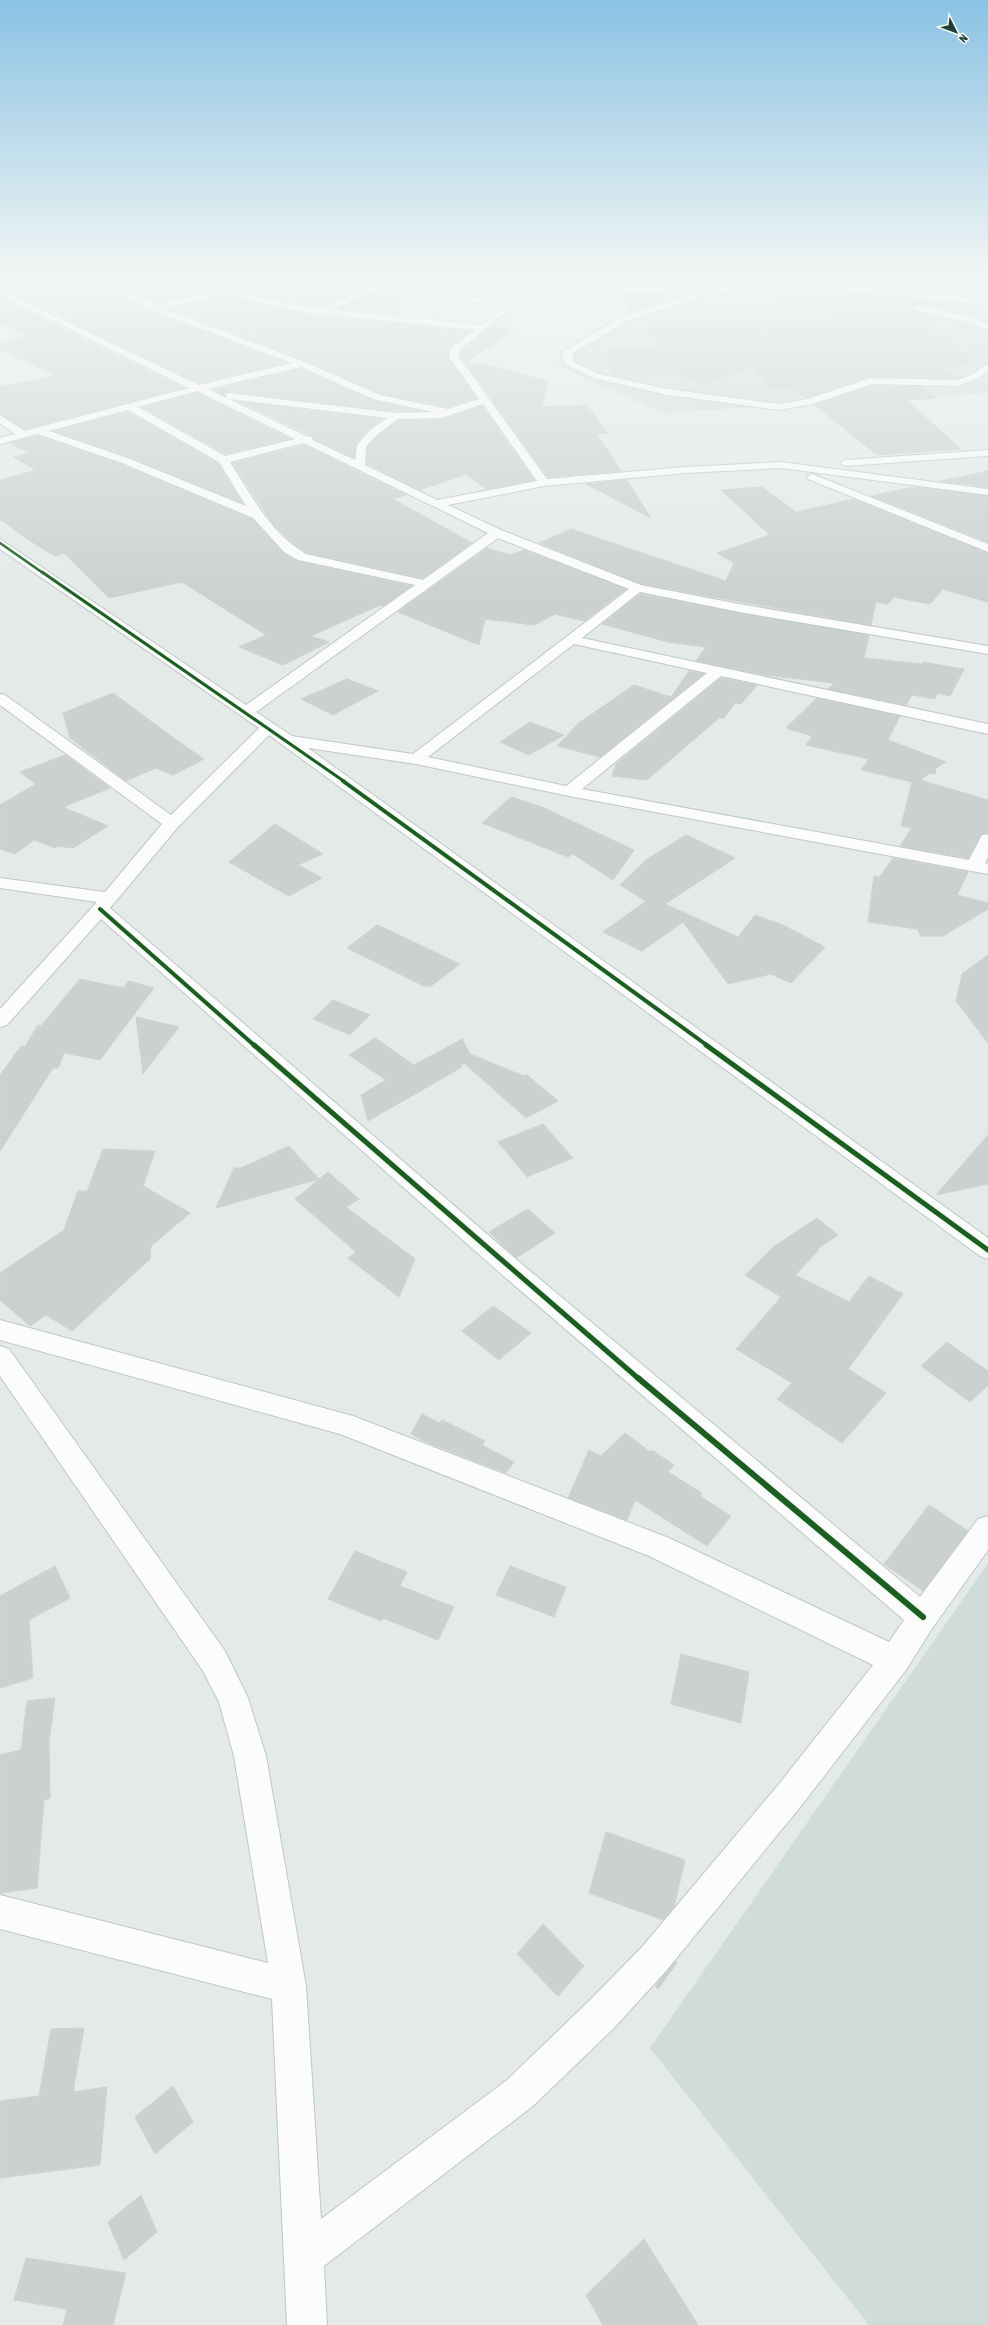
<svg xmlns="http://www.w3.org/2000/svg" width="988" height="2325" viewBox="0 0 988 2325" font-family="'Asap Condensed',sans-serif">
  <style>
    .built { fill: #d0dcd7 }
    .building { fill: #cad1ce; stroke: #ccd3d0 }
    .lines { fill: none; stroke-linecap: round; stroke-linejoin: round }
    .minor-casing { stroke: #c0c7c4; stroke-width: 2 }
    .minor { fill: #fbfcfb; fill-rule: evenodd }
    .cycleway-far4-casing { stroke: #f1f9f5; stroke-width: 4 }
    .cycleway-far3-casing { stroke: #f1f9f5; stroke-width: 4.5 }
    .cycleway-far2-casing { stroke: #f1f9f5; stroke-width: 6 }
    .cycleway-far1-casing { stroke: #f1f9f5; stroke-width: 8 }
    .cycleway-casing { stroke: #f1f9f5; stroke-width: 9 }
    .cycleway-far4 { stroke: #1b5e20; stroke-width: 2.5 }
    .cycleway-far3 { stroke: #1b5e20; stroke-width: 3 }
    .cycleway-far2 { stroke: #1b5e20; stroke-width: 4 }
    .cycleway-far1 { stroke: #1b5e20; stroke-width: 5 }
    .cycleway { stroke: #1b5e20; stroke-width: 6 }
  </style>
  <rect width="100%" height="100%" fill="#e3eae7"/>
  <g class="built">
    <path d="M720 279 972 303 988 313V393L661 413 558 365 560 351 618 317 647 305 689 293Z"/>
    <path d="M988 1563V2325H869L650 2048Z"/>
  </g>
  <g class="building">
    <path d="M42 274H71L153 312 287 363 199 383 12 294 22 292 0 283Z"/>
    <path d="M89 274H169L210 292 156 303Z"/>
    <path d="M188 274H308L365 287 322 307 226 289Z"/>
    <path d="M342 274H404L403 284Z"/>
    <path d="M601 274H689L680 283 612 288Z"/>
    <path d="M756 274H880L894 281 960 288 956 294Z"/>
    <path d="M735 281 950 303 944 310 918 304 913 309 915 311 939 317 925 336H946L975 364 940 365 959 378H957L871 376 806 398 792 387 771 388 751 367 703 383 673 374 612 375 606 349H663L645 328 826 318 766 298H783L787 296 783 292 743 290 729 285Z"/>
    <path d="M380 289 402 292 400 315 338 309Z"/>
    <path d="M670 292 658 303 632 312 618 294Z"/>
    <path d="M224 296 320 317 324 316 471 331 450 347 448 357 477 398 448 407 380 394 306 361 169 309Z"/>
    <path d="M0 297 185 388 24 429 0 414V387L56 376 0 349V344L27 337 0 323Z"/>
    <path d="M491 326 515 329 465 363 460 357V352Z"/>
    <path d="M480 363 547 381 542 407 587 405 608 433 597 434 621 471 548 477 466 364Z"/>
    <path d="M301 369 372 400 421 411 396 412 230 392 225 393 224 396 212 390Z"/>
    <path d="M872 386 921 387 937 398 907 400 961 449 877 455 815 405Z"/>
    <path d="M197 393 291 439 225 454 142 407Z"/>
    <path d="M238 401 383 419 369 429 356 444 354 458 314 439 312 436Z"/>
    <path d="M482 406 534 480 487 489 466 474 420 490 367 464V448L379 435 399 420H442Z"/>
    <path d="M128 412 218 463 242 503 130 458 54 431Z"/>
    <path d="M38 436 121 464 252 519 283 553 297 561 411 586 383 606 380 605 311 636 329 642 283 665 239 647 266 635 182 582 109 598 64 553 55 556 27 539 0 519V480L36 470 13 457 29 453 10 443Z"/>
    <path d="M304 445 406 495 393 499 472 543 423 578 307 553 294 544 273 524 232 463Z"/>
    <path d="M988 471V487L940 481Z"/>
    <path d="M627 480 651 518 586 484Z"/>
    <path d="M762 487 796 512 854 499 988 553V602L943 589 930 604 894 597 888 604 876 602 871 625 641 584 539 543 571 529 726 581 734 563 717 553 770 535 721 490Z"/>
    <path d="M914 487 988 496V542L871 496Z"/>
    <path d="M487 548 510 555 524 550 626 589 584 621 555 614 534 625 485 619 479 645 398 612Z"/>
    <path d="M640 594 739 613 869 635 864 658 922 664 923 662 964 669 950 696 937 693 935 699 912 695 906 705 828 689 834 683 765 675 696 661 706 647 668 642 602 624Z"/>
    <path d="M689 671 704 674 600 757 557 746 579 723 634 685 671 697Z"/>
    <path d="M721 678 757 685 741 704 735 703 724 718H719L647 780 612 776 616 764Z"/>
    <path d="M347 679 378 691 333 715 301 699Z"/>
    <path d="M113 693 175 739 204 759 173 775 156 768 126 781 70 738 63 713Z"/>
    <path d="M817 698 900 716 888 740 946 762 936 768 935 774 930 773 920 780 988 800V833L981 834 968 858 900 846 912 828 901 826 912 782 861 770 869 759 806 745 812 736 786 728Z"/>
    <path d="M530 722 564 735 529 755 500 742Z"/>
    <path d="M65 755 110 788 63 807 108 826 73 848 58 846 55 848 34 840 15 854 0 849V805L36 784 20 772Z"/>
    <path d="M511 797 542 807 634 850 613 880 573 854 568 857 482 823Z"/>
    <path d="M275 824 323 854 298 865 322 878 289 896 229 862Z"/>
    <path d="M686 835 735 858 665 904 738 937 755 915 783 925 825 947 791 983 771 974 728 984 683 922 642 951 603 932 646 901 620 885 646 860Z"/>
    <path d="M893 858 968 872 957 895 988 903V909L943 936H921L917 929 868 922 874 876 880 877Z"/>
    <path d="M377 925 386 929 460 964 431 986H424L347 948Z"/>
    <path d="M988 955V1043L956 1001 962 974Z"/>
    <path d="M80 979 123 988 129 981 154 988 100 1060 64 1053 58 1068H53L0 1151V1075L21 1046 25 1047 38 1025 41 1026Z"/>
    <path d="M333 1000 370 1015 350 1035 313 1019Z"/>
    <path d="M136 1017 179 1027 143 1074Z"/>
    <path d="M375 1038 414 1065 462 1039 470 1054 524 1076 527 1075 558 1101 526 1118 464 1063 460 1066 462 1067 368 1121 361 1095 386 1080 349 1055Z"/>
    <path d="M543 1124 573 1158 527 1177 498 1142Z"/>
    <path d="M988 1135V1184L936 1195Z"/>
    <path d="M289 1146 319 1179 216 1208 234 1168H241Z"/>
    <path d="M103 1149 155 1151 143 1186 190 1213 151 1246 150 1259 72 1331 46 1315 30 1326 0 1300V1273L64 1230 78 1191H87Z"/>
    <path d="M328 1172 359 1199 346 1207 415 1259 399 1297 348 1258 356 1252 295 1199Z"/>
    <path d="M528 1209 555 1233 516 1258 489 1232Z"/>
    <path d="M817 1218 838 1235 817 1249 819 1250 795 1275 849 1302 869 1276 903 1294 848 1369 886 1393 842 1443 777 1399 792 1383 736 1349 781 1297 745 1275 773 1247Z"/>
    <path d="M493 1306 531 1333 499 1360 462 1331Z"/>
    <path d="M947 1342 988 1371V1385L970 1402 921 1366Z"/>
    <path d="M422 1414 440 1423 442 1420 485 1441 482 1445 514 1462 506 1473 426 1442 411 1434Z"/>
    <path d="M625 1433 650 1452 652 1450 674 1465 668 1472 702 1493 700 1496 731 1516 707 1546 635 1500 627 1520 568 1498 589 1450 601 1456Z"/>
    <path d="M929 1505 968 1531 923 1591 884 1564Z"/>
    <path d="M355 1551 407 1572 400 1586 454 1607 438 1640 383 1618 381 1621 328 1599Z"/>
    <path d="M55 1566 70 1598 29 1620 33 1678 0 1688V1596Z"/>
    <path d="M510 1566 566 1587 554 1617 496 1595Z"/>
    <path d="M681 1654 749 1672 741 1723 671 1704Z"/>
    <path d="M55 1698 49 1741 50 1798 44 1800 37 1888 0 1893V1755L21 1750 27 1701Z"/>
    <path d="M606 1832 685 1860 674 1907 663 1920 589 1893Z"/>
    <path d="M543 1924 584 1966 558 1996 517 1954Z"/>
    <path d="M676 1961 677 1963 658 1989 655 1986Z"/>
    <path d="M84 2028 73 2092 107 2087 100 2165 0 2178V2101L39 2096 51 2029Z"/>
    <path d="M173 2086 193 2122 155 2154 135 2117Z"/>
    <path d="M141 2195 157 2232 124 2260 108 2222Z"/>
    <path d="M644 2239 698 2325H603L586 2295Z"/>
    <path d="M26 2258 126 2273 113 2325H63L67 2309 14 2300Z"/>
  </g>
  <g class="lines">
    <g class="minor-casing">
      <g id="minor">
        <path d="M0 274H17L0 278Z"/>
        <path d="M72 274H84L156 305 215 292 170 274H183L226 290 299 306 322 309 370 286 309 274H330L511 303 538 293 671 286 698 282H701V286C642 300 573 283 517 307 500 314 474 339 459 351V357L547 479 685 467 781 462 988 489V495L781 468 685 473 544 486 448 505 501 530 641 585 739 604 988 646V654L739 612 640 592 582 638 988 724V734L721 676 582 789 969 860 982 835 988 834V857L985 863 988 864V874L569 796 416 764 308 748 988 1238V1259L980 1256 269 735 178 827 110 908 517 1260 920 1597 978 1519 988 1516V1550L933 1627 906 1670 801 1806 666 1971 615 2027 533 2106 324 2266 327 2325H287L272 1999 0 1929V1895L268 1963 234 1756 219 1702 203 1671 0 1376V1346L9 1349 225 1651 248 1698 266 1756 306 1986 321 2219 507 2080 589 2001 642 1947 779 1784 873 1665 649 1556 340 1434 0 1340V1320L353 1416 669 1538 889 1642 904 1620 500 1273 101 919 7 1025 0 1027V1009L97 902 0 888V878L105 892 162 824 0 705V694L5 695 171 815 259 728 0 549V539L246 705 415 585 298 560 284 552 253 518 122 463 38 434 0 444V438L15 434 0 423V415L24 431 189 388 0 295V290L199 385 292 363 154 311ZM380 287 505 307 481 325 333 310ZM224 294 320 316 324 314 475 330 451 348 449 357 479 399 448 409 380 395 305 362 164 309ZM301 367 373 399 433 412 396 413 230 393 226 394V398L208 389ZM197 391 295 439 225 456 138 407ZM227 398 230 399 387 418 370 430 357 445 355 460 313 440 312 437 306 436ZM483 404 537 481 437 500 365 465 366 447 378 434 398 419 442 418ZM128 410 219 462 246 506 130 459 49 431ZM304 443 488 533 423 580 306 554C271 534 251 495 230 462ZM498 538 629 589 413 754 292 736 256 712ZM574 644 707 673 566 786 428 757Z"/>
        <path d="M706 274H737L988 299V305L735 279 723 287 741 291 782 293 786 295 782 297 741 295 717 290 699 298 629 320 572 354 575 363 599 374 668 389 779 404 807 399 871 378 957 380 971 375 988 364V371L977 379 958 386 872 384 813 404 779 410 668 395 593 378 566 365 562 353 564 351 623 316 693 294 725 278Z"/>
        <path d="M918 305 969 317 988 324V330L963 321 915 310 914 308Z"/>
        <path d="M988 450V456L845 466 840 463 845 460Z"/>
        <path d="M812 474 988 544V552L808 479 806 477Z"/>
      </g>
    </g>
    <use href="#minor" class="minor"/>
    <g class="cycleway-far4-casing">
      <path id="cycleway-far4" d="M0 543 43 573"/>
    </g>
    <g class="cycleway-far3-casing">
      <path id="cycleway-far3" d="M42 572 345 782"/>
    </g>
    <g class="cycleway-far2-casing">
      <g id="cycleway-far2">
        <path d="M343 781 708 1046"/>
        <path d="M100 909 255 1046"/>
      </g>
    </g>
    <g class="cycleway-far1-casing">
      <g id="cycleway-far1">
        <path d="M254 1045 639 1379"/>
        <path d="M706 1045 988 1250"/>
      </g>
    </g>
    <g class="cycleway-casing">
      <path id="cycleway" d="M638 1378 923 1617"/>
    </g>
    <use href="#cycleway-far4" class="cycleway-far4"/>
    <use href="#cycleway-far3" class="cycleway-far3"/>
    <use href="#cycleway-far2" class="cycleway-far2"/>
    <use href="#cycleway-far1" class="cycleway-far1"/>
    <use href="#cycleway" class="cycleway"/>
  </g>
  <linearGradient id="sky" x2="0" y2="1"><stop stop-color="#8ac2e3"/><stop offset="0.46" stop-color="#f2f6f4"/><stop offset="1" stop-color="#f2f6f4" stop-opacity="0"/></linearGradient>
  <rect width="988" height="600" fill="url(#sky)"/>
  <g transform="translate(956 32) rotate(132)" stroke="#f1f9f5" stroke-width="3" paint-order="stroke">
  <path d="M0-3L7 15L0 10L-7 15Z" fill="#1f3f36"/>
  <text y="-6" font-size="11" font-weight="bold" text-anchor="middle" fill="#1f3f36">N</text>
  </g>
</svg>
